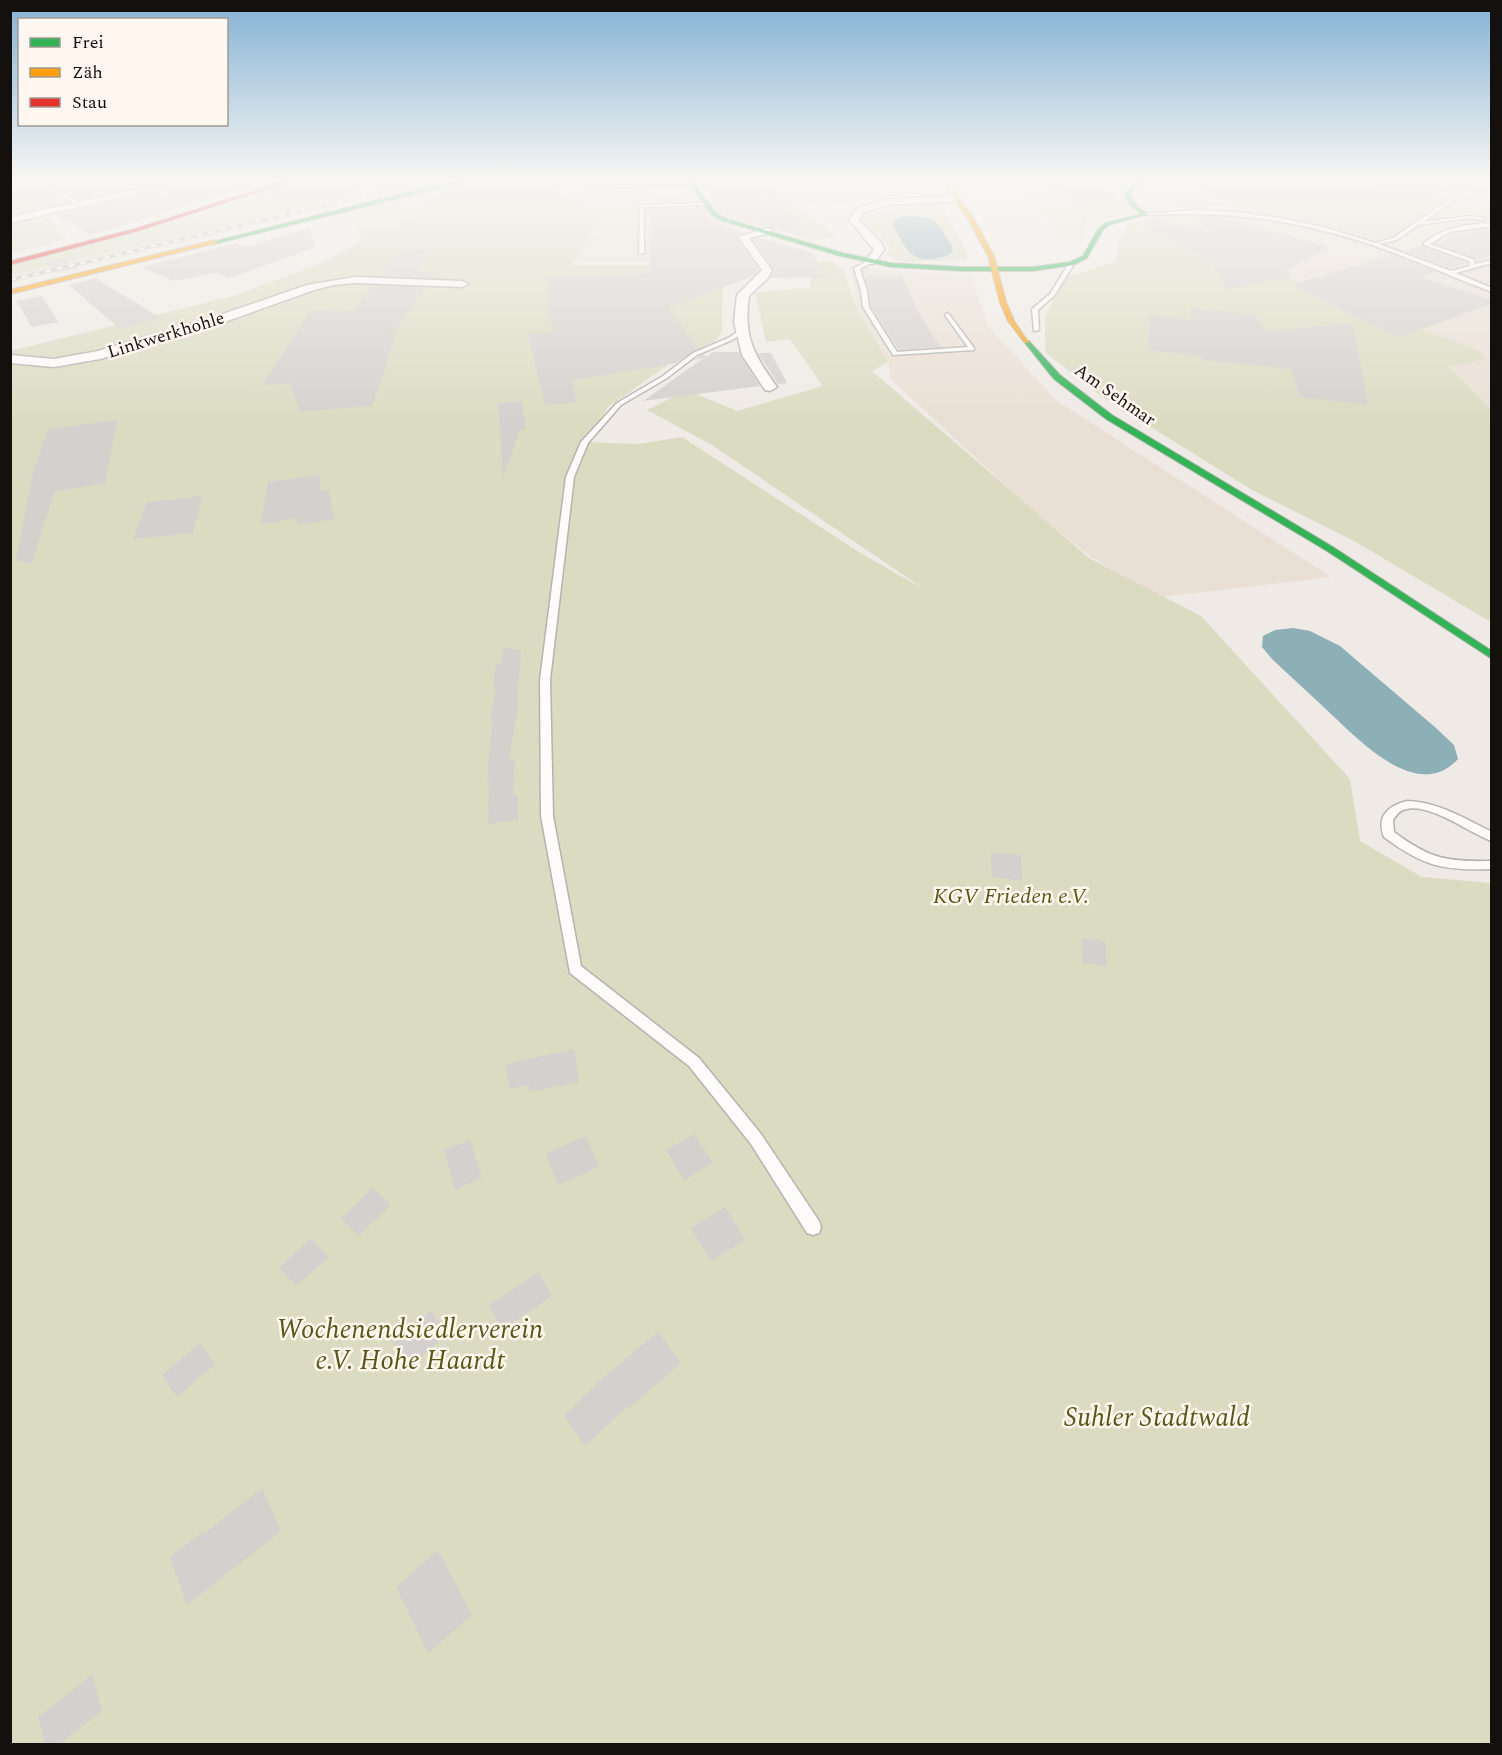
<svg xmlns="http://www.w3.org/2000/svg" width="1502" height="1755" font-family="Spectral,serif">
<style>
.built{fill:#e9dfd4}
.green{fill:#dbdbc2}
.water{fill:#8dafb6}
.building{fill:#d4d0cd}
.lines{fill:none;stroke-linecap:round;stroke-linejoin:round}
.lane-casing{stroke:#b6b2af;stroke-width:3}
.street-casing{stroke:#b6b2af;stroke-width:3}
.fast-casing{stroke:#b6b2af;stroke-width:2}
.slow-casing{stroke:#b6b2af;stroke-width:2}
.jam-casing{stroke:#b6b2af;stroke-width:2}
.lane{fill:#fdfcfb;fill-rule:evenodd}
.street{fill:#fdfcfb;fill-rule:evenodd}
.fast{fill:#30b455;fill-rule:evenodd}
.slow{fill:#ff9f0a;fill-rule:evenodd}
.jam{fill:#e5322d;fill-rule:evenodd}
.rail-casing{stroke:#c0bfbd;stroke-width:3}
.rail{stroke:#fff7f0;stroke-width:2;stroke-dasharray:6;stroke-linecap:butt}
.labels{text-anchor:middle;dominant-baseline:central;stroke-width:5;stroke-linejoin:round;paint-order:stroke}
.far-street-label{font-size:18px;fill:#13100d;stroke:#fff7f0}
.park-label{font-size:22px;font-style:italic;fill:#565814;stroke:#fff7f0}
.near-park-label{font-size:27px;font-style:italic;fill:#565814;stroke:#fff7f0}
</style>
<rect width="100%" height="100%" fill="#efeae5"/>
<g class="built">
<path d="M380,181H441L11,283L10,275L360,194L347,189Z"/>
<path d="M500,181H698L734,225L733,261L573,262L596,230L605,212L579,208L565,200L556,189L504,190Z"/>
<path d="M764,181H928L936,194L904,195L818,206L783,195Z"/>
<path d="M1070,181H1183L1246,210L1288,216L1458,195L1472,191L1491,195V410L1450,366L1484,359L1480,351L1138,221L1159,215H1235L1245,209L1226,206L1151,209L1113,217L1090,228L1081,243L1062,240L1018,184Z"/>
<path d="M438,189L441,193L419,213L390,230L359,228L349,210Z"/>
<path d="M851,267L972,277L988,326L1057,401L1331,577L1160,597L1091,557L1031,509L891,379L888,362L856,305Z"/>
</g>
<g class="green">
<path d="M300,181H380L349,189L361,194L11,275L10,266L196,216Z"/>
<path d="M485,181H500L504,190L556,189C570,206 584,209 605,212L572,265H723L722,332L714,342L682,355L608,407L586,442L638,444L682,437L862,554L927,591L712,445L647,410L687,390L737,411L823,386L790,339L766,342L755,293L811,287L810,272L803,262L830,261L843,269L856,306L888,362L872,371L1089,558L1201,616L1350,779L1360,841L1422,877L1491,883V1744H11L10,351L233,296L324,262L362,240L359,228L390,230L419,213L441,193L438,189Z"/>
<path d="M698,181H764L837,237L819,240L806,238L728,218Z"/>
<path d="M1029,181H1074L1115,193L1114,202L1101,205L1076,235L1085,212L1082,203L1062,191Z"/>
<path d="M1183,181H1491L1492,195L1472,191L1467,192L1415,182L1412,187L1458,195L1395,239L1388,241L1288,216L1246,210Z"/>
<path d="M11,188L44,207L69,200L75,204L11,214Z"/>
<path d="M916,203H941L968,254L966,260L904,262L896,261L886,253L891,249C887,239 871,232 862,218L866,215L901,209Z"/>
<path d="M50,216L55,221L58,233L68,238L51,242L55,243L11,254V223Z"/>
<path d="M1138,221L1480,351L1485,359L1450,367L1491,410V622L1354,541L1252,490L1101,396L1045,352V316L1066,278L1116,261L1120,238L1128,225Z"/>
</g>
<g class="water">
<path d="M906,216C938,216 939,223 953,249L951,254C915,268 907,254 893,224L895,220Z"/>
<path d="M1293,628L1310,631L1340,646L1436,728L1454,745L1458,759C1418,803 1360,741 1330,713C1311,695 1291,677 1272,659L1262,647L1263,636L1275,630Z"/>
</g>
<g class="building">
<path d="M45,181H120L137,187L79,200Z"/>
<path d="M193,181H250L251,186L91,235L56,215L152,192L167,198L168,189L192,183Z"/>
<path d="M35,183L69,202L44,207L10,188Z"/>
<path d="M756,193L802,223L793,224L800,235L731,215L721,210L709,194Z"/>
<path d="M690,194L695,201L651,202V195Z"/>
<path d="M700,207L709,220L744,233L737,235L736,238L759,270L751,277L667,308L699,348L676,363L572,380L576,402L545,405L528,334L554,333L547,310L548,276L650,273L651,209Z"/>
<path d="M1193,216L1219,217L1330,247L1287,270L1290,277L1227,289L1210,260L1142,226L1144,221L1152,218L1213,233Z"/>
<path d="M309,228L316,247L230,278L216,273L174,281L141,267L236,243L243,247L253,245Z"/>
<path d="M1491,228V255L1476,260L1474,257L1435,243L1476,231Z"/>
<path d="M761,238L812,253L828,277L770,278L774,269L753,239Z"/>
<path d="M1422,246L1423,247L1467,263L1450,268L1405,251Z"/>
<path d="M429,249L417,271L437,272L432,278L380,276L399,250Z"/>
<path d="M1393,255L1436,272L1421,277L1491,300V304L1399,337L1291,285Z"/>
<path d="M59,257L78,268L57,273L45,263L48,260Z"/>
<path d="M865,276H902L921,318L941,347L899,350L871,306Z"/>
<path d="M95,278L161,318L120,329L69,285Z"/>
<path d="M372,286L425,288L389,338H395L372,406L301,411L289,383L263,385L311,310L353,311Z"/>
<path d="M42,296L58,322L32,327L16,301Z"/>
<path d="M1191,309L1254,314L1265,331L1353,324L1368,405L1300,397L1291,369L1204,360L1203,357L1148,350L1150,315L1191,320Z"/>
<path d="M713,352H739L760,386L643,401L704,358L694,360L698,357L704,354L706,357Z"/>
<path d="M758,353H771L787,383L778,384Z"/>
<path d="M522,401L526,429L520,430L503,478L498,403Z"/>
<path d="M117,420L105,484L55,491L31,564L16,560L33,473L48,429Z"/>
<path d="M320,475V490L329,489L334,519L297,525V518L261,524L268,482Z"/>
<path d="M202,496L193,533L133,539L147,502Z"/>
<path d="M504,648L521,650L517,700H519L509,759H515L513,795H518V820L488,824L489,780H487L492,722H490L496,688H493L496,664H501Z"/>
<path d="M991,852L1021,855L1022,881L992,877Z"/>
<path d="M1081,938L1105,941L1107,966L1083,963Z"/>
<path d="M574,1049L579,1082L529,1092V1085L509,1089L506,1064Z"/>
<path d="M694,1134L713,1163L684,1180L666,1150Z"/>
<path d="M586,1136L599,1167L558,1185L546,1153Z"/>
<path d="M470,1140L482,1178L455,1190L444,1150Z"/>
<path d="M373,1188L391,1205L358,1236L341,1218Z"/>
<path d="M725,1207L745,1240L711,1261L691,1228Z"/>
<path d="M311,1238L329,1257L296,1286L279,1268Z"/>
<path d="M539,1272L552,1296L502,1330L489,1305Z"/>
<path d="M431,1311L448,1334L409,1367L393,1343Z"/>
<path d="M658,1332L681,1363L629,1408L628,1406L585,1446L564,1416L606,1375Z"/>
<path d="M200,1343L215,1364L177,1397L162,1375Z"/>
<path d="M262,1488L281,1531L187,1605L170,1557L203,1531L204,1534Z"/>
<path d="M438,1550L472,1615L428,1653L396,1587Z"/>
<path d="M92,1675L102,1711L59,1744H45L38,1717Z"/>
</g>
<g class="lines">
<g class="lane-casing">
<g id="lane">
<path d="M36,181H41L86,206L82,207Z"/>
<path d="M132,181H138L159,189L155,190Z"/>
<path d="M591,181H595V186L695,185L593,188L591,187Z"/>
<path d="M1372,181H1381L1460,194V196L1423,222L1469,216L1486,218L1484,220L1469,218L1418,225L1397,240L1379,244L1451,271L1470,266L1469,261L1424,245V243C1443,227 1468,224 1492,223V226L1450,232L1430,244L1473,259L1475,264L1492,260V263L1456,273L1492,288V292C1448,276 1407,256 1363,242C1287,218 1224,211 1145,215L1143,214L1192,210L1237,212L1280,218L1323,227L1376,243L1393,238L1454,196Z"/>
<path d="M709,203L707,205L644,207V253L639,254L640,205Z"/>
<path d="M869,260L871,263L860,269L867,291L869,307L897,352L968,347L945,315L948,313L974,348V350L893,355L863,307L861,291L854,268Z"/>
<path d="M1069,263L1074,264L1054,296L1038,310L1039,330L1034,331L1032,309L1050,294Z"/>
<path d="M739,331L744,332L732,340L697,355L667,378L621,405L588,443L574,477L550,680L553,816L581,966L699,1058L761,1134L819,1221L821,1227L819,1233L813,1235L807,1233L751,1144L689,1066L570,973L541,816L540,680L566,477L581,442L617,403L663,376L693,353L728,338Z"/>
<path d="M1407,801C1438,802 1464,818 1492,832V841C1469,833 1427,800 1403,810C1398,812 1396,816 1393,820L1394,832C1430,859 1447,862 1492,861V869C1443,871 1423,866 1384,837C1376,816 1388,806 1407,801Z"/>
</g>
</g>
<g class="street-casing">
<g id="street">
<path d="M176,181H191L10,223V217Z"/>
<path d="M957,196L962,199L960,201L887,205L863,213L859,220L882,244L884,250L873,264H865L864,262L874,250L849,220L856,209L886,199Z"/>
<path d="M767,228L771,229V233L749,238L772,270L768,278L749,296C743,337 754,355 777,387L770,391L765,390L742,355L734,322L737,295L762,270L738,237Z"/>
<path d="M355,277L462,281L468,284L462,287L355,283L333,285L314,290L219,324L100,359L54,367L10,363V355L54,359L98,351L211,318L307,285Z"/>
</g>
</g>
<g class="fast-casing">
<g id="fast">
<path d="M467,181H477L424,192L215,244L212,242L424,188Z"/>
<path d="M687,181H692L717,214L727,219L843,253L891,263L962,267H1033L1070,262L1083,256L1098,229L1105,223L1141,214L1130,205L1124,194L1136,181H1142L1130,194C1133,204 1140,208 1148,214L1109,225L1103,230L1087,258L1073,265L1033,271H962L891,267L840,256L723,221L713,216Z"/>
<path d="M1025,341H1029L1060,375L1112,415L1333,547L1492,651V659L1327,551L1106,419L1054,379L1025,343Z"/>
</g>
</g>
<g class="slow-casing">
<g id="slow">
<path d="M941,181H945L973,217L994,256L1006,302L1014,321L1029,343H1025L1008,321L1000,302L988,256L967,217Z"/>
<path d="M215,240L217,243L10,294V290Z"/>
</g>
</g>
<g class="jam-casing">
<path id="jam" d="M285,181H292L138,231L10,265V261L134,229Z"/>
</g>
<use href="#lane" class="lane"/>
<use href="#street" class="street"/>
<use href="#fast" class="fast"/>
<use href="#slow" class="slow"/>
<use href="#jam" class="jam"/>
<g class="rail-casing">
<path id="rail" d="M10,280L429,181"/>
</g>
<use href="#rail" class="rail"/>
</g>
<linearGradient id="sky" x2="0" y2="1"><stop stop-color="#83b2d4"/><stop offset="0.42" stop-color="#f8f6f3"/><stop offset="1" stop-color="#f8f6f3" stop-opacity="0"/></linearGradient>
<rect width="1502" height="426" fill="url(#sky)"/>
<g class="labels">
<g class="far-street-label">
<text transform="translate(166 335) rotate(-17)">Linkwerkhohle</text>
<text transform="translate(1115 395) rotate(35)">Am Sehmar</text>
</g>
<g class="park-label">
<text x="1011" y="896">KGV Frieden e.V.</text>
</g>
<g class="near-park-label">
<text x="410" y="1330">Wochenendsiedlerverein<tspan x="410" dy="31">e.V. Hohe Haardt</tspan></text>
<text x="1157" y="1418">Suhler Stadtwald</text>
</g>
</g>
<rect width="1502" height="1755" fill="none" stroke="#13100d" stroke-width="24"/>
<rect x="18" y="18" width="210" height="108" fill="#fff7f0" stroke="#a19b95" stroke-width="1.5"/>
<rect x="30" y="38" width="30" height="9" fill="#30b455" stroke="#a19b95" stroke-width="1.5"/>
<text x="72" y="48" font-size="18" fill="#13100d">Frei</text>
<rect x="30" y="68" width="30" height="9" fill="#ff9f0a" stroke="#a19b95" stroke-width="1.5"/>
<text x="72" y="78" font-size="18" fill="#13100d">Zäh</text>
<rect x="30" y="98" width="30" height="9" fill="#e5322d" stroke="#a19b95" stroke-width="1.5"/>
<text x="72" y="108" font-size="18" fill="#13100d">Stau</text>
</svg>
